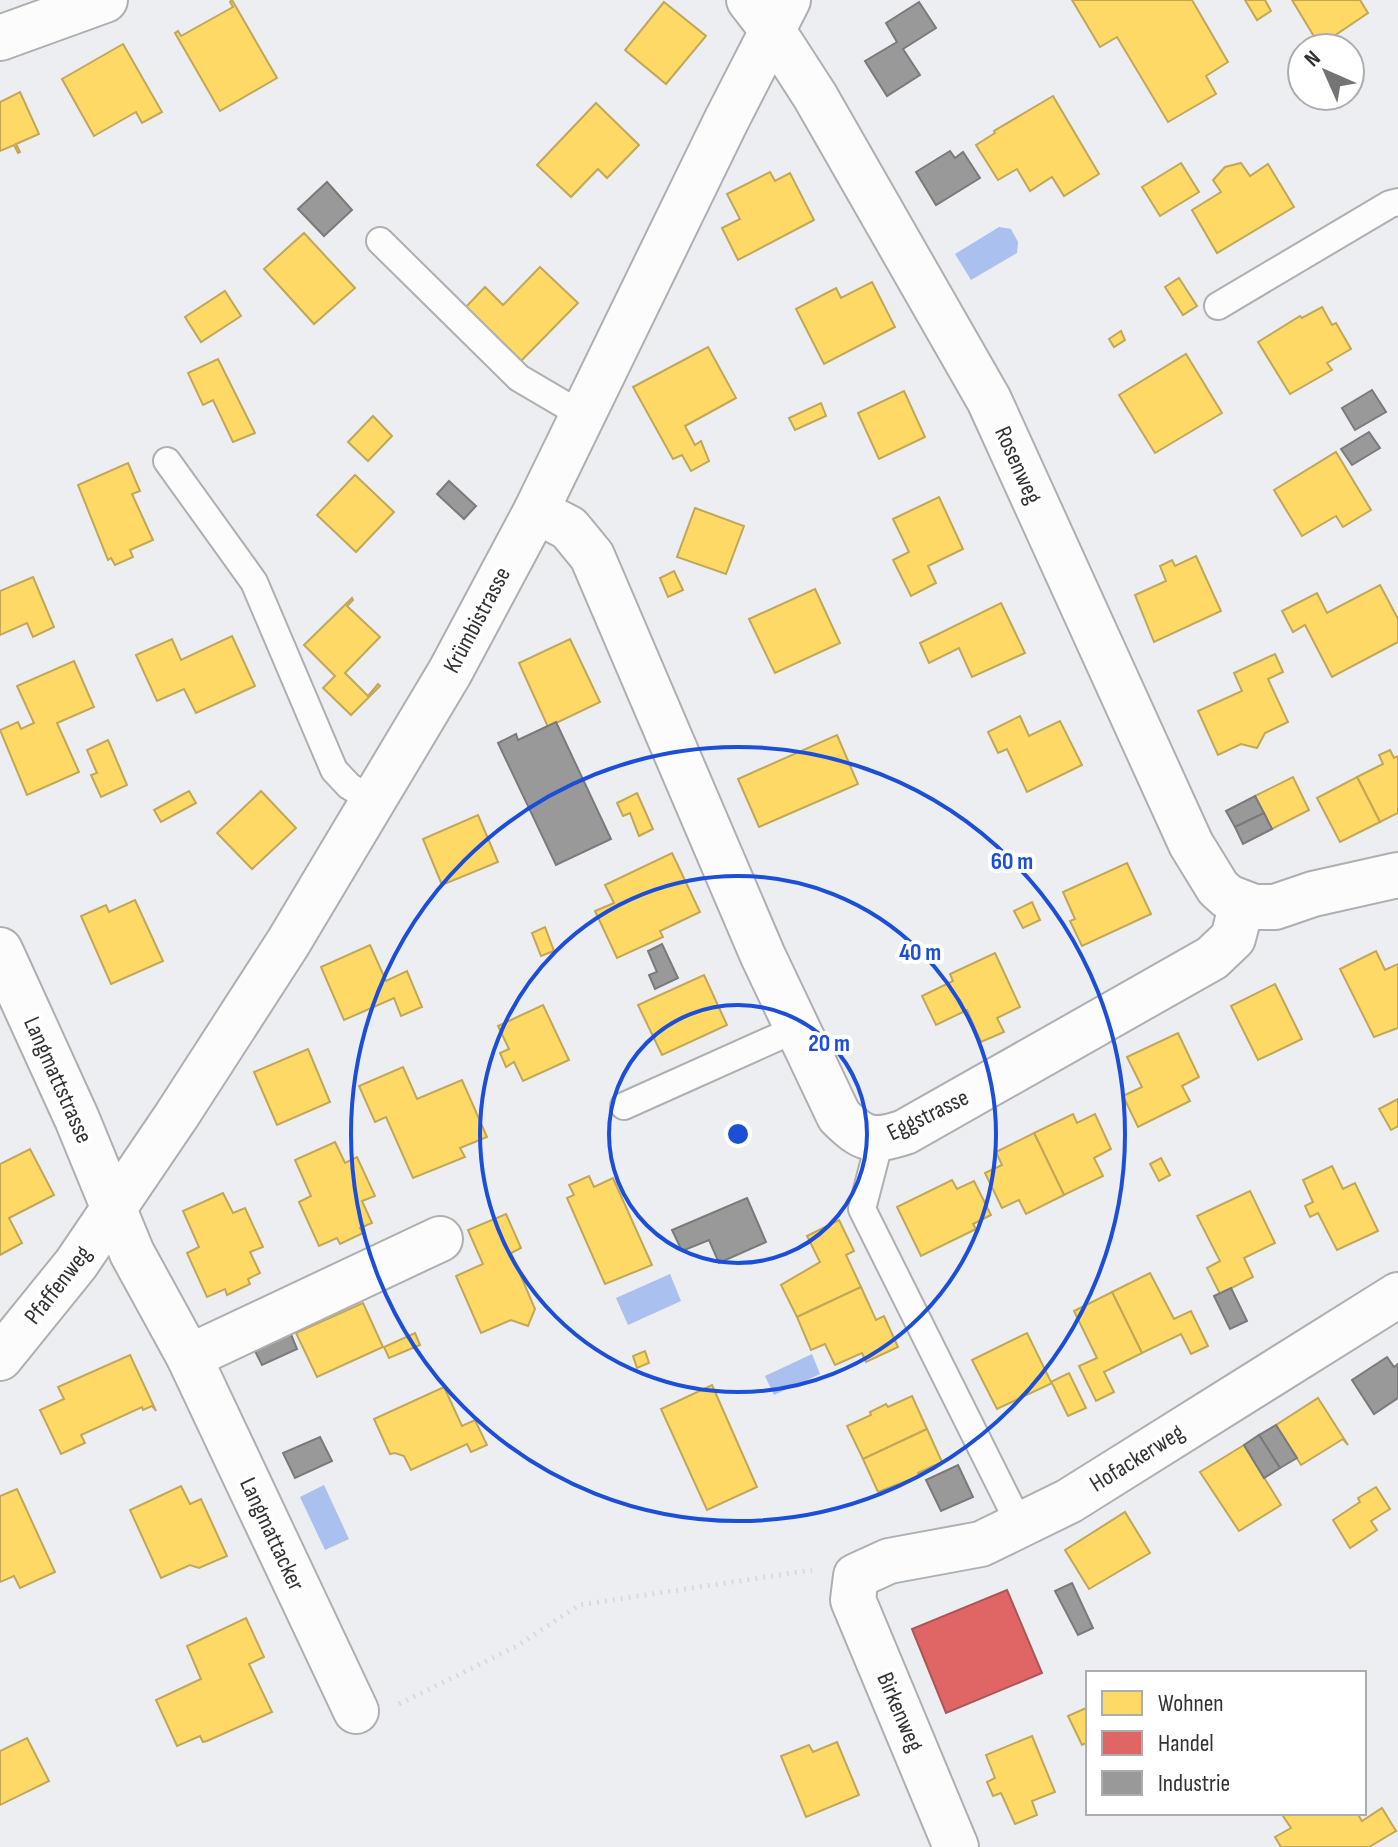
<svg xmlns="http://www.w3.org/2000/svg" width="1398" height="1847" font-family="'Sofia Sans Condensed',sans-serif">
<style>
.water{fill:#aac0ef}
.homes{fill:#ffd966;stroke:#c1a757;stroke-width:2}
.shops{fill:#e06666;stroke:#ac5657;stroke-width:2}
.industry{fill:#999;stroke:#7a7a7b;stroke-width:2}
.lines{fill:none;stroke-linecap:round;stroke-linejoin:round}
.lane-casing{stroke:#adafb1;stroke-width:30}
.street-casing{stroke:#adafb1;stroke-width:48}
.path{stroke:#d9dada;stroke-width:5;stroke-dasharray:2 6;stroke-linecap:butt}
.lane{stroke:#fcfcfd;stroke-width:26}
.street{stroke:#fcfcfd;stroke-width:44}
.ring{fill:none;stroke:#1d4ed8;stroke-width:4}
.labels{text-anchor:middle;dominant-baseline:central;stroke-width:8;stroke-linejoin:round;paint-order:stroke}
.street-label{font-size:24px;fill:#313234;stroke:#fff}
.centre{fill:#1d4ed8;stroke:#fff;stroke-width:4}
.ring-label{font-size:24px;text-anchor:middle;font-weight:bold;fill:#1d4ed8;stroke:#fff;stroke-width:8;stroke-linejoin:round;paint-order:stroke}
</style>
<rect width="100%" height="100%" fill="#eceef1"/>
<g class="water">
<path d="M999,227L1011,229L1018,242L1017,253L971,280L955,254Z"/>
<path d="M670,1274L681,1301L628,1325L616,1298Z"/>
<path d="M812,1354L820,1374L774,1395L765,1376Z"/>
<path d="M324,1485L349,1539L325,1550L300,1497Z"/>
</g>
<g class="homes">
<path d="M232,0L277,78L220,111L175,33L178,31L181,36L233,7L230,2Z"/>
<path d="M1072,0H1192L1228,62L1206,76L1216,94L1168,122L1117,37L1100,47Z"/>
<path d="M1245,0H1265L1271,11L1257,20Z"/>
<path d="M1292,0H1360L1368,13L1331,38L1330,36L1318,43Z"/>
<path d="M664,2L706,36L666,84L625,50Z"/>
<path d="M123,44L162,112L142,123L136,112L94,136L62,79Z"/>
<path d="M20,92L39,134L16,144L20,152L18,153L14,145L0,151V102Z"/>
<path d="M1053,96L1099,174L1064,196L1052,177L1030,191L1017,169L998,180L976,145L995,133L994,131Z"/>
<path d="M596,103L639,145L607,178L598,169L571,197L537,165Z"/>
<path d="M1181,163L1199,192L1160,216L1142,187Z"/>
<path d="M1241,163L1250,176L1268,164L1294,207L1217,253L1192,210L1221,192L1213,180L1225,167Z"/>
<path d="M770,172L775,181L790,173L814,220L738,260L722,228L740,219L727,194Z"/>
<path d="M304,233L355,288L314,324L264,269Z"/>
<path d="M540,267L578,303L520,362L465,308L485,287L503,305Z"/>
<path d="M1179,278L1197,306L1183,315L1165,287Z"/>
<path d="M872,282L895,327L824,364L796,309L836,288L841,298Z"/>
<path d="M225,291L241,316L201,342L185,317Z"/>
<path d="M1322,307L1332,325L1336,323L1351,349L1327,363L1332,370L1290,394L1258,342L1300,316L1302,318Z"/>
<path d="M1121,331L1125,340L1114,347L1109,339Z"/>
<path d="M708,347L736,398L685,426L695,445L701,441L709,461L691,471L682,455L673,459L633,387Z"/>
<path d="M1186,354L1222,413L1155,453L1119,395Z"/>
<path d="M218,359L255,433L233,442L213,400L203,405L188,373Z"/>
<path d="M904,391L925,437L879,459L858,413Z"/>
<path d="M821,403L826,416L795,430L789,418Z"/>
<path d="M373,416L392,436L368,461L348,442Z"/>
<path d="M1336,452L1371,510L1343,527L1336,516L1302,536L1274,490Z"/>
<path d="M128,463L140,491L132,494L153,540L130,550L133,557L115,565L111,558L108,560L78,485Z"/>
<path d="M355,475L394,512L356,552L317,515Z"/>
<path d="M939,497L963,549L928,566L936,583L911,596L893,560L909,552L893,519Z"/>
<path d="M695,508L744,526L726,574L677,557Z"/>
<path d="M1196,556L1221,611L1154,642L1135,595L1166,581L1160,566L1172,560L1175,566Z"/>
<path d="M674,571L683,590L668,597L660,578Z"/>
<path d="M33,577L54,627L33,637L27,623L0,635V591Z"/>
<path d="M1380,585L1398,619V642L1332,677L1305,625L1293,632L1282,611L1317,593L1327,613Z"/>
<path d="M815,589L840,643L775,673L749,619Z"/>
<path d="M352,598L353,600L347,606L380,637L345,673L368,696L378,684L380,686L351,715L323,688L335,676L304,645Z"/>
<path d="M1001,603L1025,653L972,677L959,648L929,663L920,643Z"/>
<path d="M232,636L255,686L196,713L184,689L157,701L136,655L172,639L181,660Z"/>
<path d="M570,639L600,702L548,727L519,663Z"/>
<path d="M1275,654L1283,672L1268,679L1288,722L1265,733L1257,748L1241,744L1218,755L1198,711L1242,691L1234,673Z"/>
<path d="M74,661L94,707L57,723L79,772L27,795L0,730L18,722L21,729L34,723L17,686Z"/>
<path d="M1020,716L1029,736L1060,721L1082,765L1027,792L1007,749L998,753L988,732Z"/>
<path d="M837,735L858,784L759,827L738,779Z"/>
<path d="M108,740L127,785L101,797L91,775L97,773L87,750Z"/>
<path d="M1390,750L1394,758L1398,756V813L1380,822L1357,777L1383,764L1379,755Z"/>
<path d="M1293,777L1309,810L1272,829L1255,796Z"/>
<path d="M1357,777L1380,822L1340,842L1317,798Z"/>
<path d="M189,791L196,803L161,822L154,810Z"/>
<path d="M261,791L296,828L252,869L217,833Z"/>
<path d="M637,793L653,829L639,836L630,813L623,816L617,803Z"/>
<path d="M478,815L498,862L442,885L423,839Z"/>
<path d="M672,853L700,912L660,931L663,937L617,958L595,911L614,903L605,885Z"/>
<path d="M1127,863L1151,914L1082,946L1070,921L1075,919L1063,892Z"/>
<path d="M135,900L163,961L111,984L81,916L106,905L109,912Z"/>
<path d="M1032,902L1040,920L1023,928L1014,911Z"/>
<path d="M545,927L554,951L541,956L532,933Z"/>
<path d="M370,945L386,981L407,971L422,1007L401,1016L394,998L344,1020L321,967Z"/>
<path d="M1376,951L1385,970L1398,964V1028L1374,1037L1340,969Z"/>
<path d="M995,953L1020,1007L997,1018L1004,1032L981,1042L967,1010L936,1025L922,996L953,981L950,974Z"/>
<path d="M704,975L727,1025L662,1055L638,1005Z"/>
<path d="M1275,984L1302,1039L1258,1060L1231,1006Z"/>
<path d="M543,1005L569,1060L523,1081L514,1062L506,1067L500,1053L509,1049L498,1026Z"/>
<path d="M1178,1033L1199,1077L1182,1086L1190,1101L1138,1127L1123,1096L1142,1087L1127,1057Z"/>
<path d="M308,1049L330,1102L277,1125L254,1072Z"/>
<path d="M403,1067L417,1099L462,1080L487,1137L460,1148L465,1157L413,1178L386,1117L375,1122L359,1086Z"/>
<path d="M1398,1099V1126L1391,1130L1379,1109Z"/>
<path d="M1073,1114L1077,1123L1095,1114L1111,1149L1094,1158L1103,1176L1064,1195L1034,1133Z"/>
<path d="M1034,1133L1064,1195L1026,1214L1019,1200L1002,1208L985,1173L1002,1165L996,1152Z"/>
<path d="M335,1142L345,1163L357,1157L375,1196L362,1201L372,1223L360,1228L363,1233L340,1244L337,1238L319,1246L299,1202L311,1196L295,1160Z"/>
<path d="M30,1149L54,1195L9,1218L22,1243L0,1255V1164Z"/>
<path d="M1161,1158L1170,1175L1159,1181L1150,1164Z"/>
<path d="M1332,1166L1343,1189L1355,1183L1378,1231L1337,1250L1318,1213L1310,1217L1305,1206L1313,1202L1303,1180Z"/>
<path d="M589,1176L594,1187L613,1178L652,1265L605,1284L567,1198L574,1195L569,1185Z"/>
<path d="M952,1180L957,1189L974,1181L991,1215L973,1224L976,1229L921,1256L897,1207Z"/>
<path d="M1250,1191L1275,1243L1244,1258L1253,1277L1220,1294L1207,1268L1220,1261L1197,1216Z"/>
<path d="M223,1193L233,1213L245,1208L263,1247L250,1252L260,1273L248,1279L250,1284L227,1295L225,1289L207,1297L187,1253L199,1247L183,1211Z"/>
<path d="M506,1214L521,1248L511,1253L535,1309L528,1326L511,1320L481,1333L456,1276L483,1264L468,1230Z"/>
<path d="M839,1220L854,1251L846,1255L861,1287L797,1317L781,1285L820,1262L807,1236Z"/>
<path d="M1150,1273L1174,1319L1191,1311L1208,1346L1191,1354L1181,1334L1142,1353L1112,1292Z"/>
<path d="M861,1287L876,1320L884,1316L898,1347L866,1362L862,1353L835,1365L825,1344L811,1350L797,1317Z"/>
<path d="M1112,1292L1142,1353L1104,1372L1114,1392L1096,1401L1079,1366L1097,1358L1074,1311Z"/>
<path d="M363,1303L383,1347L317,1377L296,1333Z"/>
<path d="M415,1333L420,1345L389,1358L384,1347Z"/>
<path d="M1027,1333L1051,1382L1069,1373L1086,1408L1068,1416L1052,1383L997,1409L972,1360Z"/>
<path d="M645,1351L649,1363L637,1368L633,1356Z"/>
<path d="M130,1355L156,1411L152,1406L143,1410L142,1407L81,1435L85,1443L61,1454L40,1410L64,1399L58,1387Z"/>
<path d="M712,1385L757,1487L707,1510L661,1409Z"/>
<path d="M444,1387L462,1426L475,1420L487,1445L471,1452L467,1444L411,1470L404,1456L395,1453L390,1454L374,1419Z"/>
<path d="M912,1396L927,1429L863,1459L847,1426L871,1415L870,1412L886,1404L888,1407Z"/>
<path d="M1318,1398L1348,1445L1343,1439L1301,1465L1276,1425Z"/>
<path d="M927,1429L942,1462L918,1473L920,1476L878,1492L863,1459Z"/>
<path d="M1244,1445L1281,1505L1239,1531L1200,1472Z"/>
<path d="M181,1486L190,1504L201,1499L227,1556L199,1568L190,1565L161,1578L130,1510Z"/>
<path d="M1376,1487L1390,1509L1371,1521L1377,1530L1350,1548L1333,1520L1360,1502L1358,1498Z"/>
<path d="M17,1489L55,1572L20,1588L14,1576L0,1582V1496Z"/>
<path d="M1125,1512L1150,1553L1089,1589L1065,1550Z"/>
<path d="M246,1618L264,1657L249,1664L272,1712L207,1741L203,1742L200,1736L177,1746L156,1700L201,1679L187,1646Z"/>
<path d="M1086,1708L1088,1742L1082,1745L1068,1716Z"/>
<path d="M1032,1736L1055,1792L1032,1801L1037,1815L1015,1824L1001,1793L993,1796L987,1782L995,1778L986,1755Z"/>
<path d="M27,1738L49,1781L0,1805V1751Z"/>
<path d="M837,1742L859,1795L806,1817L781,1756L809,1745L813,1752Z"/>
<path d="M1382,1808L1396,1831L1369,1847H1281L1275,1837L1291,1828L1283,1816L1288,1813H1357L1362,1821Z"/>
</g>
<path class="shops" d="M1007,1590L1042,1673L946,1713L912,1629Z"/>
<g class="industry">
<path d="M919,2L936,28L903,49L920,75L887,96L865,61L897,42L886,23Z"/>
<path d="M950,151L955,158L963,152L980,178L936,205L916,172Z"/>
<path d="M327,182L352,210L324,236L298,209Z"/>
<path d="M1372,390L1386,412L1355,430L1342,408Z"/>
<path d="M1369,432L1380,448L1352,465L1341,449Z"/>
<path d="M449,481L476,506L464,519L437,494Z"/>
<path d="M556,722L611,839L556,865L498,743L516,734L518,740Z"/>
<path d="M1255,796L1264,813L1235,827L1226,811Z"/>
<path d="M1264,813L1272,829L1243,844L1235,827Z"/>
<path d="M662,944L678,978L655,989L649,975L657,972L648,951Z"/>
<path d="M747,1198L766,1242L719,1263L709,1240L682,1251L672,1230Z"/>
<path d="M1231,1288L1247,1321L1230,1329L1214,1296Z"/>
<path d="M290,1332L297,1349L262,1365L254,1349Z"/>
<path d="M1387,1357L1394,1367L1398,1364V1398L1374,1414L1352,1380Z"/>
<path d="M1276,1425L1297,1458L1280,1468L1259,1435Z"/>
<path d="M1259,1435L1280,1468L1264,1478L1244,1445Z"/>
<path d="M320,1437L332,1461L295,1478L283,1453Z"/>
<path d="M958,1465L973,1497L941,1511L926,1480Z"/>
<path d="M1072,1583L1093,1628L1078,1635L1055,1591Z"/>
</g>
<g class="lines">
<g class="lane-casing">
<g id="lane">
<path d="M380,241L519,378L582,415"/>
<path d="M1218,306L1390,204L1398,202"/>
<path d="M167,461L254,582L334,770L349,786L372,800"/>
<path d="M624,1106L798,1028"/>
<path d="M880,1140L862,1209L1020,1525"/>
</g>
</g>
<g class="street-casing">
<g id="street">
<path d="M749,0L773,31L815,96L989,400L1191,844L1218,888L1228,897L1254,907H1275L1313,894L1398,875"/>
<path d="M0,38L105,0"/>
<path d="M536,511L569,528L592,556L763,956L839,1116C863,1140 872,1143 905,1132L1212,958L1233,938L1242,904"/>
<path d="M0,950L77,1119L132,1253L189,1357L356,1711"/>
<path d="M189,1357L440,1239"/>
<path d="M0,1358L76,1264L177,1115L288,943L450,672L536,511L726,121L788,0"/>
<path d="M956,1847L853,1600L856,1576L889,1561L981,1544L1069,1501L1398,1295"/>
</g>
</g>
<path class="path" d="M399,1704L517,1646L579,1605L812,1570"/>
<use href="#lane" class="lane"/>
<use href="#street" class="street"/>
</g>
<g class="ring">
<circle cx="738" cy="1134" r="129"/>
<circle cx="738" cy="1134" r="258"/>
<circle cx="738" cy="1134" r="387"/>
</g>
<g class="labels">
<g class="street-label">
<text transform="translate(1018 465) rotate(66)">Rosenweg</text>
<text transform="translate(477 620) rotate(-62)">Krümbistrasse</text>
<text transform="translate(58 1080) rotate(66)">Langmattstrasse</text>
<text transform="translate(928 1115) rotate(-26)">Eggstrasse</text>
<text transform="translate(58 1285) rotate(-52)">Pfaffenweg</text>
<text transform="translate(1137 1458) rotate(-32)">Hofackerweg</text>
<text transform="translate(272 1534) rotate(65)">Langmattacker</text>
<text transform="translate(900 1712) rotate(67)">Birkenweg</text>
</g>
</g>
<circle cx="738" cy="1134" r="12" class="centre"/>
<g class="ring-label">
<text x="1012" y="869">60 m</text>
<text x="920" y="960">40 m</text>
<text x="829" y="1051">20 m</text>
</g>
<rect x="1086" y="1671" width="280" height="144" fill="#ffffff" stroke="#adadae" stroke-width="2"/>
<rect x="1102" y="1691" width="40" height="24" fill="#ffd966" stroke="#adadae" stroke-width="2"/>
<text x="1158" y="1711" font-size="24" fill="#313234">Wohnen</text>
<rect x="1102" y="1731" width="40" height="24" fill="#e06666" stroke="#adadae" stroke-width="2"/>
<text x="1158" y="1751" font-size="24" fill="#313234">Handel</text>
<rect x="1102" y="1771" width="40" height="24" fill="#999999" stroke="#adadae" stroke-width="2"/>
<text x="1158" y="1791" font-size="24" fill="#313234">Industrie</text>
<g transform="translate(1326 72) rotate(315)"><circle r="38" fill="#ffffff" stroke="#adadae" stroke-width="2"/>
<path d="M0-6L14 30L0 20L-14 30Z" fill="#727476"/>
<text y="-12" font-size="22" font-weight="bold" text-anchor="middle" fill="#313234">N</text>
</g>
</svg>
